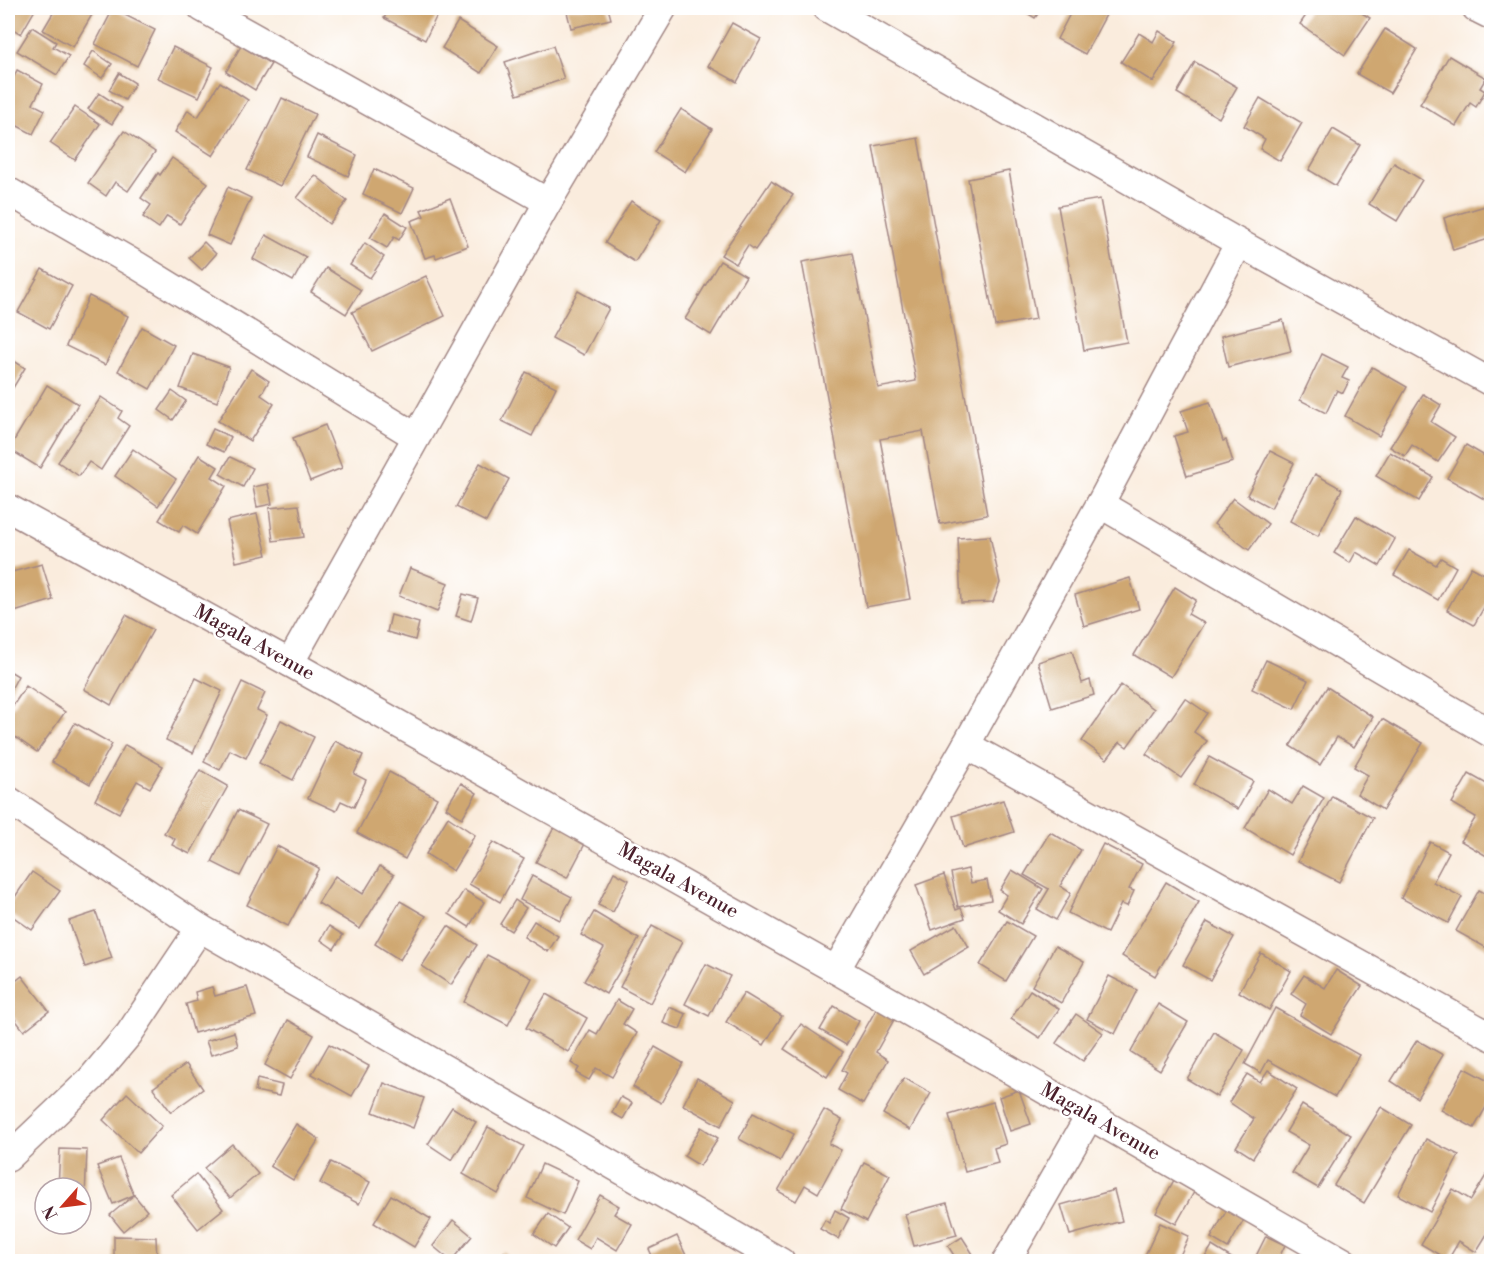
<svg xmlns="http://www.w3.org/2000/svg" width="1499" height="1269" font-family="'Libre Bodoni',serif">
<style>
.building{fill:#cfa771}
.lines{fill:none;stroke-linecap:round;stroke-linejoin:round}
.street-casing{stroke:#a28684;stroke-width:30}
.street{stroke:#fff;stroke-width:27}
.labels{text-anchor:middle;dominant-baseline:central;stroke-width:5;stroke-linejoin:round;paint-order:stroke}
.street-label{font-size:20px;fill:#4a1f2b;stroke:#fff}
</style>
<rect width="100%" height="100%" fill="#fff"/>
<filter id="ink" filterUnits="userSpaceOnUse"><feTurbulence type="fractalNoise" baseFrequency=".0167" numOctaves="2"/><feDisplacementMap in="SourceGraphic" scale="12" xChannelSelector="R" yChannelSelector="G"/><feConvolveMatrix kernelMatrix="1 2 1 2 8 2 1 2 1" color-interpolation-filters="sRGB"/></filter>
<filter id="wash" filterUnits="userSpaceOnUse"><feTurbulence type="fractalNoise" baseFrequency=".008" numOctaves="4" result="noise"/><feDisplacementMap in="SourceGraphic" scale="24" xChannelSelector="R" yChannelSelector="G"/><feGaussianBlur stdDeviation="1.35" result="paint"/><feColorMatrix in="noise" values="0 0 0 0 0 0 0 0 0 0 0 0 0 0 0 0 0 1.4 0 .05"/><feComposite in="paint" operator="in"/></filter>
<g filter="url(#wash)">
<rect width="100%" height="100%" fill="#faecdd"/>
<g id="blocks">
<g class="building">
<path d="M8,8H36L21,34L8,26Z"/>
<path d="M56,8H96L73,47L43,30Z"/>
<path d="M390,8H431L439,11L425,40L384,18Z"/>
<path d="M566,8H608L611,19L571,28Z"/>
<path d="M1019,8H1042L1035,18Z"/>
<path d="M1073,8H1097L1107,13L1085,54L1057,39Z"/>
<path d="M1311,8H1354L1370,18L1345,55L1300,24Z"/>
<path d="M113,9L155,30L137,66L95,44Z"/>
<path d="M458,21L498,46L481,73L442,48Z"/>
<path d="M732,23L761,39L737,82L708,66Z"/>
<path d="M32,27L56,42L53,47L69,56L57,75L17,51Z"/>
<path d="M1385,29L1417,49L1390,93L1357,74Z"/>
<path d="M1159,31L1177,42L1153,82L1121,62L1139,33L1153,42Z"/>
<path d="M241,46L271,64L255,90L226,72Z"/>
<path d="M553,46L564,79L517,95L505,62Z"/>
<path d="M173,47L213,67L199,97L158,78Z"/>
<path d="M93,51L112,64L102,78L84,66Z"/>
<path d="M1449,56L1486,78L1480,88L1485,91L1476,107L1470,103L1456,126L1420,104Z"/>
<path d="M1195,62L1237,87L1219,118L1177,93Z"/>
<path d="M17,70L43,84L33,104L45,110L33,134L8,121V90Z"/>
<path d="M119,73L135,83L125,100L109,90Z"/>
<path d="M220,82L248,100L213,156L175,132L188,110L198,117Z"/>
<path d="M99,93L122,108L112,124L88,109Z"/>
<path d="M282,98L315,114L280,186L247,170Z"/>
<path d="M1260,98L1302,123L1280,161L1260,149L1265,139L1244,126Z"/>
<path d="M75,107L100,124L75,160L50,143Z"/>
<path d="M681,109L712,129L685,172L654,152Z"/>
<path d="M1333,129L1360,145L1336,186L1309,170Z"/>
<path d="M124,131L155,152L128,191L115,182L106,196L88,183Z"/>
<path d="M317,135L357,155L348,176L307,157Z"/>
<path d="M918,138L987,515L940,524L923,431L880,439L910,599L866,607L802,262L852,253L878,388L916,381L873,146Z"/>
<path d="M172,158L208,183L180,224L167,216L159,228L143,217L151,205L141,198L158,173L160,175Z"/>
<path d="M1394,163L1422,180L1397,221L1369,204Z"/>
<path d="M374,169L414,188L402,213L363,194Z"/>
<path d="M1009,171L1036,319L995,326L968,179Z"/>
<path d="M315,175L347,201L329,224L297,198Z"/>
<path d="M771,181L793,195L755,250L748,245L736,264L721,255Z"/>
<path d="M228,187L251,198L230,245L207,235Z"/>
<path d="M450,198L468,246L436,258L435,255L425,258L411,221L424,216L421,210Z"/>
<path d="M1100,199L1127,342L1084,350L1058,206Z"/>
<path d="M631,201L661,220L635,262L605,243Z"/>
<path d="M1492,204V238L1453,250L1444,218Z"/>
<path d="M385,213L407,227L399,240L394,237L387,248L370,238Z"/>
<path d="M266,235L306,257L293,281L253,259Z"/>
<path d="M204,242L216,254L202,270L189,258Z"/>
<path d="M365,243L384,257L370,278L350,265Z"/>
<path d="M720,261L746,276L711,335L685,319Z"/>
<path d="M326,268L361,290L346,314L311,292Z"/>
<path d="M42,269L72,286L49,329L18,312Z"/>
<path d="M426,276L445,316L372,351L352,312Z"/>
<path d="M578,291L609,308L584,355L552,338Z"/>
<path d="M89,296L128,316L105,365L66,346Z"/>
<path d="M1283,320L1291,351L1228,367L1221,336Z"/>
<path d="M142,327L174,345L150,389L118,371Z"/>
<path d="M193,354L229,367L217,402L180,388Z"/>
<path d="M1322,354L1348,367L1342,378L1349,381L1343,393L1337,390L1326,413L1300,400Z"/>
<path d="M8,357L25,368L8,396Z"/>
<path d="M1372,367L1407,387L1379,436L1345,416Z"/>
<path d="M251,369L269,381L261,395L274,404L250,441L218,421Z"/>
<path d="M526,372L556,387L532,436L502,421Z"/>
<path d="M47,385L78,404L40,468L9,449Z"/>
<path d="M172,391L186,401L173,420L159,410Z"/>
<path d="M1423,394L1441,405L1431,422L1455,437L1438,462L1412,445L1405,456L1390,447Z"/>
<path d="M101,397L122,411L118,418L129,426L101,470L89,462L79,476L58,462Z"/>
<path d="M1210,402L1223,441L1226,440L1233,462L1187,476L1174,436L1188,432L1181,411Z"/>
<path d="M325,425L342,468L310,481L293,438Z"/>
<path d="M213,429L231,437L224,452L206,444Z"/>
<path d="M1466,445L1488,458L1492,452L1491,503L1447,478Z"/>
<path d="M133,449L176,479L158,506L115,476Z"/>
<path d="M1270,451L1294,463L1271,508L1247,495Z"/>
<path d="M1390,452L1433,477L1419,501L1376,476Z"/>
<path d="M199,455L218,467L212,477L226,486L197,534L183,525L179,532L159,520Z"/>
<path d="M230,457L253,468L243,487L220,474Z"/>
<path d="M480,463L509,479L486,522L456,507Z"/>
<path d="M1315,474L1342,489L1318,536L1290,521Z"/>
<path d="M268,484L272,504L257,507L253,487Z"/>
<path d="M1233,498L1268,524L1249,550L1214,524Z"/>
<path d="M299,505L304,537L273,541L269,508Z"/>
<path d="M257,514L267,555L236,562L227,521Z"/>
<path d="M1356,516L1395,539L1380,566L1356,552L1350,563L1334,553Z"/>
<path d="M990,536L1000,583L993,602L961,603L958,538Z"/>
<path d="M1409,550L1436,565L1441,558L1456,567L1438,600L1394,575Z"/>
<path d="M42,564L53,600L8,614V573Z"/>
<path d="M1471,567L1492,578V593L1474,625L1447,610Z"/>
<path d="M410,568L448,583L437,612L399,596Z"/>
<path d="M1130,578L1139,609L1084,626L1075,595Z"/>
<path d="M1175,587L1196,600L1188,614L1204,623L1171,677L1134,655Z"/>
<path d="M463,594L478,598L471,621L456,616Z"/>
<path d="M126,615L153,630L111,705L84,689Z"/>
<path d="M391,615L419,623L415,640L387,632Z"/>
<path d="M1072,651L1082,683L1090,680L1094,695L1052,708L1038,662Z"/>
<path d="M1266,660L1308,680L1294,709L1252,689Z"/>
<path d="M8,670L18,676L8,695Z"/>
<path d="M196,678L222,691L193,753L166,740Z"/>
<path d="M242,682L265,693L257,710L267,715L246,758L230,750L220,770L204,762Z"/>
<path d="M1121,685L1154,709L1127,747L1120,742L1107,759L1082,741Z"/>
<path d="M26,686L65,712L37,752L8,732V713Z"/>
<path d="M1327,687L1373,717L1354,747L1337,737L1320,765L1290,746Z"/>
<path d="M1185,698L1207,713L1194,732L1207,741L1181,778L1146,754Z"/>
<path d="M1382,719L1423,743L1383,810L1357,794L1368,775L1354,767Z"/>
<path d="M281,720L314,737L293,780L259,763Z"/>
<path d="M75,723L112,744L90,784L52,762Z"/>
<path d="M335,741L363,755L354,774L366,780L354,807L341,801L336,811L308,798Z"/>
<path d="M125,745L163,766L150,788L137,781L119,813L95,800Z"/>
<path d="M1209,757L1253,781L1238,809L1194,785Z"/>
<path d="M200,770L228,786L190,854L172,845L175,839L164,833Z"/>
<path d="M389,772L437,798L405,859L357,833Z"/>
<path d="M1469,774L1492,787V855L1490,858L1461,841L1476,817L1452,803Z"/>
<path d="M461,783L477,793L462,818L446,808Z"/>
<path d="M1303,786L1324,798L1290,855L1245,828L1268,789L1292,804Z"/>
<path d="M1332,796L1373,818L1339,882L1298,861Z"/>
<path d="M1003,800L1014,832L963,848L953,816Z"/>
<path d="M238,810L267,824L240,876L212,862Z"/>
<path d="M448,817L475,835L453,871L426,854Z"/>
<path d="M557,822L588,838L567,878L536,862Z"/>
<path d="M1050,832L1081,850L1060,886L1071,893L1056,920L1037,909L1049,889L1024,875Z"/>
<path d="M493,842L524,859L500,902L469,884Z"/>
<path d="M1430,842L1449,852L1433,882L1462,897L1448,923L1401,898Z"/>
<path d="M1103,844L1142,864L1129,889L1134,891L1127,906L1121,904L1107,933L1068,913Z"/>
<path d="M277,846L319,868L288,926L247,905Z"/>
<path d="M380,866L394,875L360,929L318,903L335,876L363,894Z"/>
<path d="M968,869L971,883L987,880L991,900L958,907L951,873Z"/>
<path d="M1012,870L1043,889L1021,924L998,910L1007,895L1000,890Z"/>
<path d="M32,872L60,891L32,930L8,913V907Z"/>
<path d="M614,872L629,880L613,912L598,905Z"/>
<path d="M944,875L956,910L961,908L965,918L932,930L916,885Z"/>
<path d="M532,876L572,897L560,920L520,900Z"/>
<path d="M1166,882L1199,902L1155,976L1122,956Z"/>
<path d="M464,890L484,902L469,927L449,914Z"/>
<path d="M1479,890L1492,897V951L1456,931Z"/>
<path d="M515,900L526,908L511,931L500,924Z"/>
<path d="M400,901L426,916L400,960L375,944Z"/>
<path d="M96,912L112,958L85,967L69,921Z"/>
<path d="M594,912L639,939L606,994L584,981L604,948L581,935Z"/>
<path d="M534,921L558,936L548,952L524,937Z"/>
<path d="M1007,921L1033,936L1006,981L980,965Z"/>
<path d="M1207,922L1234,937L1210,980L1183,965Z"/>
<path d="M956,925L969,947L924,974L911,951Z"/>
<path d="M329,926L343,935L334,949L321,940Z"/>
<path d="M448,926L477,945L451,985L422,966Z"/>
<path d="M652,926L682,942L650,1003L620,987Z"/>
<path d="M1055,946L1084,962L1061,1003L1032,986Z"/>
<path d="M1261,953L1291,971L1269,1010L1239,992Z"/>
<path d="M487,955L532,978L508,1025L464,1002Z"/>
<path d="M706,964L730,976L709,1016L685,1004Z"/>
<path d="M1336,970L1362,986L1331,1034L1300,1015L1306,1004L1291,994L1304,975L1325,988Z"/>
<path d="M22,976L49,1011L24,1031L8,1010V987Z"/>
<path d="M1109,976L1137,990L1115,1034L1087,1019Z"/>
<path d="M212,987L215,996L247,987L256,1016L194,1033L186,1004L197,1001L195,992Z"/>
<path d="M1030,990L1059,1009L1040,1038L1011,1019Z"/>
<path d="M744,993L782,1016L764,1045L726,1022Z"/>
<path d="M546,994L587,1018L568,1052L526,1028Z"/>
<path d="M617,1000L632,1009L623,1024L637,1033L612,1077L596,1068L589,1080L576,1073L579,1068L571,1063L590,1030L597,1034Z"/>
<path d="M1158,1004L1188,1022L1160,1070L1131,1052Z"/>
<path d="M834,1006L859,1021L846,1045L820,1030Z"/>
<path d="M878,1006L896,1016L876,1052L888,1060L863,1104L838,1090L847,1073L842,1070Z"/>
<path d="M669,1007L686,1014L680,1029L663,1023Z"/>
<path d="M1275,1008L1359,1055L1335,1097L1268,1060L1261,1073L1245,1064Z"/>
<path d="M1076,1014L1103,1033L1083,1061L1056,1043Z"/>
<path d="M288,1020L314,1035L290,1079L265,1065Z"/>
<path d="M801,1024L843,1052L827,1077L784,1049Z"/>
<path d="M234,1032L238,1046L211,1055L206,1041Z"/>
<path d="M1214,1032L1244,1050L1217,1097L1187,1079Z"/>
<path d="M1417,1040L1443,1055L1417,1098L1391,1081Z"/>
<path d="M329,1044L369,1066L352,1096L312,1074Z"/>
<path d="M655,1047L683,1063L661,1103L633,1087Z"/>
<path d="M186,1064L203,1089L171,1112L153,1088Z"/>
<path d="M1464,1068L1492,1083V1097L1474,1128L1441,1110Z"/>
<path d="M1268,1070L1297,1089L1253,1158L1236,1147L1254,1119L1229,1102L1247,1074L1260,1082Z"/>
<path d="M697,1078L735,1100L721,1126L683,1105Z"/>
<path d="M904,1078L931,1093L910,1130L883,1114Z"/>
<path d="M257,1079L282,1085L279,1096L255,1091Z"/>
<path d="M384,1083L424,1098L413,1128L373,1112Z"/>
<path d="M1019,1090L1031,1124L1010,1131L999,1097Z"/>
<path d="M127,1093L162,1126L138,1153L103,1120Z"/>
<path d="M621,1097L632,1103L623,1119L612,1113Z"/>
<path d="M993,1102L1006,1144L994,1148L998,1163L965,1172L949,1115Z"/>
<path d="M1302,1105L1351,1135L1318,1188L1292,1173L1309,1145L1286,1132Z"/>
<path d="M452,1107L476,1122L452,1160L428,1144Z"/>
<path d="M1381,1107L1411,1125L1364,1203L1334,1185Z"/>
<path d="M824,1110L842,1120L829,1144L841,1150L818,1193L805,1185L796,1201L778,1191Z"/>
<path d="M753,1113L794,1134L780,1161L739,1139Z"/>
<path d="M296,1124L319,1139L293,1180L270,1166Z"/>
<path d="M488,1127L524,1146L498,1194L463,1174Z"/>
<path d="M701,1127L718,1138L700,1166L684,1156Z"/>
<path d="M1426,1139L1459,1155L1430,1212L1398,1195Z"/>
<path d="M232,1144L258,1174L230,1198L204,1168Z"/>
<path d="M60,1149L87,1150L85,1197H81V1188H58Z"/>
<path d="M119,1158L134,1195L113,1204L97,1166Z"/>
<path d="M331,1162L370,1182L359,1204L320,1183Z"/>
<path d="M864,1162L890,1175L866,1222L841,1209Z"/>
<path d="M542,1164L578,1181L563,1215L527,1198Z"/>
<path d="M1492,1166V1226L1476,1252L1459,1241L1448,1260L1421,1244L1453,1189L1471,1200Z"/>
<path d="M196,1174L223,1209L198,1229L171,1195Z"/>
<path d="M1174,1180L1194,1192L1176,1224L1156,1213Z"/>
<path d="M1114,1190L1122,1221L1070,1235L1061,1205Z"/>
<path d="M134,1195L147,1211L123,1231L110,1215Z"/>
<path d="M391,1195L431,1219L414,1247L374,1223Z"/>
<path d="M600,1195L619,1206L614,1214L632,1224L617,1250L596,1237L590,1249L575,1240Z"/>
<path d="M947,1203L957,1235L914,1246L905,1214Z"/>
<path d="M1228,1208L1245,1218L1228,1248L1211,1238Z"/>
<path d="M835,1210L849,1218L838,1239L820,1229L825,1220L829,1223Z"/>
<path d="M548,1214L568,1228L554,1248L534,1234Z"/>
<path d="M453,1220L472,1236L451,1261L433,1246Z"/>
<path d="M1160,1223L1189,1236L1177,1262H1142Z"/>
<path d="M114,1236L156,1237L157,1262H114Z"/>
<path d="M677,1236L689,1262H655L649,1249Z"/>
<path d="M1266,1236L1285,1245L1277,1262H1253Z"/>
<path d="M962,1237L978,1262H958L948,1246Z"/>
<path d="M1212,1246L1238,1262H1202Z"/>
<path d="M1303,1250L1321,1262H1296Z"/>
<path d="M504,1252L512,1262H493Z"/>
</g>
</g>
</g>
<g filter="url(#ink)">
<use href="#blocks" fill-opacity="0" stroke="#a28684" stroke-width="1.5"/>
<g class="lines">
<g class="street-casing">
<g id="street">
<path d="M202,8L548,202"/>
<path d="M827,8L1239,243L1492,383"/>
<path d="M1476,8L1492,16"/>
<path d="M8,191L138,266L415,436"/>
<path d="M1239,243L1100,504L1492,734"/>
<path d="M8,508L290,663L836,970L1344,1262"/>
<path d="M290,663L548,202L663,8"/>
<path d="M966,745L1492,1037"/>
<path d="M8,800L200,928L781,1262"/>
<path d="M836,970L966,745L1100,504"/>
<path d="M8,1158L91,1079L129,1034L200,928"/>
<path d="M1006,1262L1089,1117"/>
</g>
</g>
<use href="#street" class="street"/>
</g>
</g>
<g class="labels">
<g class="street-label">
<text transform="translate(254 643) rotate(29)">Magala Avenue</text>
<text transform="translate(678 881) rotate(29)">Magala Avenue</text>
<text transform="translate(1100 1122) rotate(30)">Magala Avenue</text>
</g>
</g>
<rect width="1499" height="1269" fill="none" stroke="#fff" stroke-width="30"/>
<g transform="translate(63 1206) rotate(242)"><circle r="28" fill="#ffffff" stroke="#b7a5aa" stroke-width="1.5"/>
<path d="M0-4.5L10 22L0 15L-10 22Z" fill="#c8321e"/>
<text y="-9" font-size="16" font-weight="bold" text-anchor="middle" fill="#4a1f2b">N</text>
</g>
</svg>
